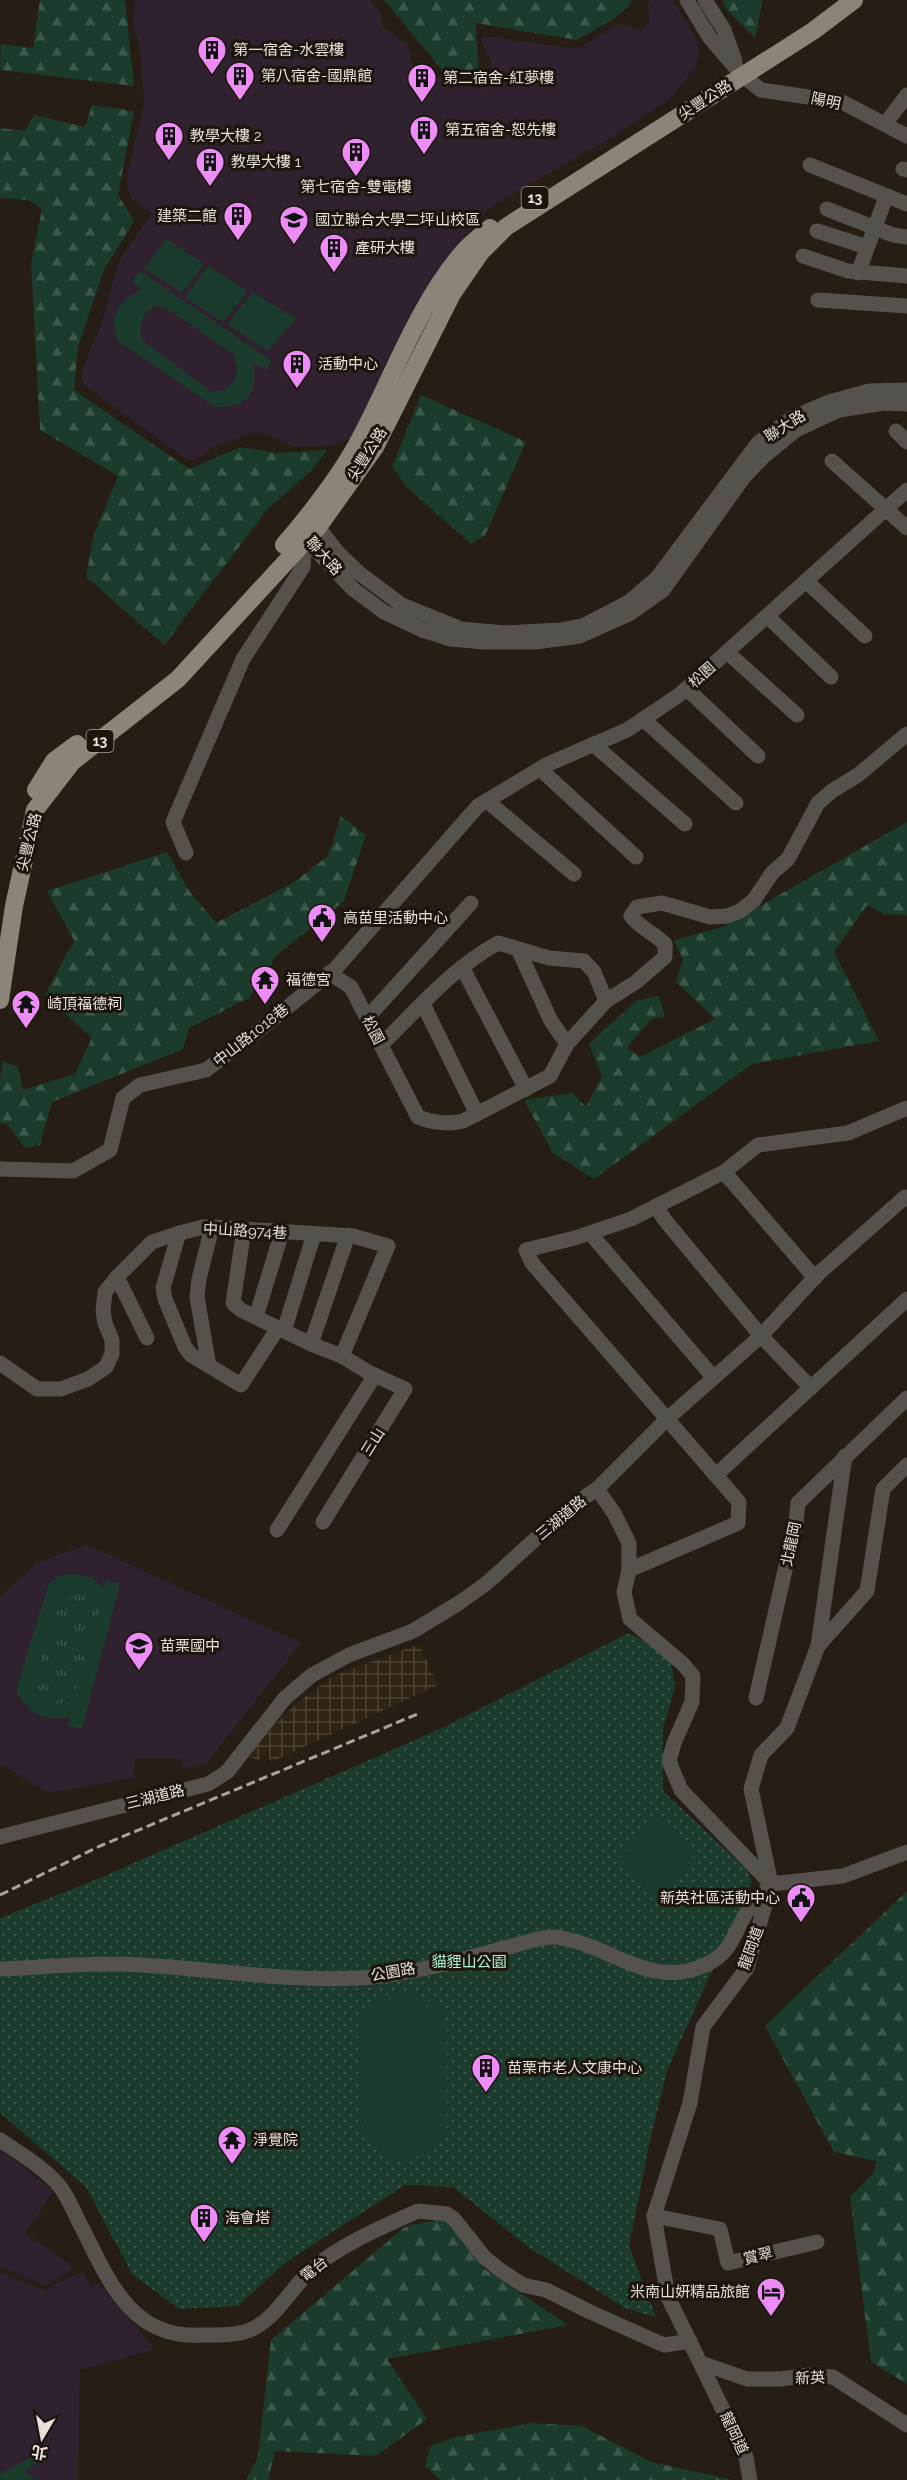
<svg xmlns="http://www.w3.org/2000/svg" width="907" height="2480" font-family="Raleway,'Noto Sans TC',sans-serif">
<style>
.industrial{fill:url(#industrial-grid)}
.education{fill:#2f222e}
.grass{fill:url(#grass-tufts)}
.forest{fill:url(#forest-firs)}
.park{fill:url(#park-dots)}
.pitch{fill:#1b3b2d;fill-rule:evenodd}
.lines{fill:none;stroke-linecap:round;stroke-linejoin:round}
.minor{stroke:#55524d;stroke-width:15}
.major{stroke:#8b8579;stroke-width:18}
.rail{stroke:#a9a39b;stroke-width:3;stroke-dasharray:9 4.5;stroke-linecap:butt}
.labels{text-anchor:middle;dominant-baseline:central;stroke-width:6;stroke-linejoin:round;paint-order:stroke}
.shield{fill:#1c150b;stroke:#a9a49c;stroke-width:1.5}
.shield-label{font-size:14px;font-weight:bold;fill:#e6e1da}
.poi-label{font-size:15px;fill:#e6e1da;stroke:#1c150b;text-anchor:start}
.street-label{font-size:15px;fill:#e6e1da;stroke:#1c150b}
.park-label{font-size:15px;fill:#aff5d2;stroke:#1c150b}
</style>
<defs>
<pattern id="industrial-grid" width="8" height="8" patternUnits="userSpaceOnUse" patternTransform="scale(1.5)"><rect width="8" height="8" fill="#2f2413"/><path d="M0 4h8M4 0v8" fill="none" stroke="#4d4435"/></pattern>
<pattern id="grass-tufts" width="24" height="20" patternUnits="userSpaceOnUse" patternTransform="scale(1.5)"><rect width="24" height="20" fill="#1b3b2d"/><path d="M3 7l-1-3M5 7V3M7 7l1-3M15 17l-1-3M17 17v-4M19 17l1-3" fill="none" stroke="#3c574b"/></pattern>
<pattern id="forest-firs" width="22" height="20" patternUnits="userSpaceOnUse" patternTransform="scale(1.5)"><rect width="22" height="20" fill="#1b3b2d"/><path d="M5 1l3.5 6h-7zM16 11l3.5 6h-7z" fill="#3c574b"/></pattern>
<pattern id="park-dots" width="8" height="8" patternUnits="userSpaceOnUse" patternTransform="scale(1.5)"><rect width="8" height="8" fill="#1b3b2d"/><path d="M2 2h.1M6 6h.1" fill="none" stroke="#3c574b" stroke-width="1.8" stroke-linecap="round"/></pattern>
</defs>
<rect width="100%" height="100%" fill="#261e14"/>
<path class="industrial" d="M419,1644L438,1685L271,1762L267,1754L257,1760L250,1757V1750L297,1703L333,1676Z"/>
<g class="education">
<path d="M135,0H370L381,13L382,26L408,45L414,70L482,89L492,80V64L481,40L484,36L578,49L618,24L641,30L650,22L647,6L651,0H673L697,40L699,53L695,68L668,100L609,139L493,205L469,230L434,278L353,438L331,445L296,447L262,433H250L233,441L214,446L194,461L188,460L85,386L81,377L87,356L100,328L119,261L152,213L132,199L127,188L128,172L144,103L139,44L133,24Z"/>
<path d="M87,1545L301,1643L206,1764L184,1768L179,1758H135L133,1778L49,1793L0,1764V1597L36,1563Z"/>
<path d="M0,2149L54,2191L25,2233L74,2267L46,2286L0,2267Z"/>
<path d="M0,2272L46,2291L54,2285L82,2272L91,2287L99,2283L155,2349L80,2370L78,2480H0Z"/>
</g>
<path class="grass" d="M72,1589C88,1587 100,1596 101,1612L74,1695L61,1704L46,1703L36,1692L34,1682L60,1599Z"/>
<g class="forest">
<path d="M40,0H125L134,86L0,70L1,44L33,48Z"/>
<path d="M384,0H632L627,8L615,18L577,40L476,23L479,78L444,72Z"/>
<path d="M722,0H763L755,38L727,10Z"/>
<path d="M92,105L134,111L118,195L134,221L104,270L78,347L74,390L189,469L241,447L275,453L327,450L312,470L267,510L164,645L86,577L94,534L118,476L40,430L31,263L42,209L28,200L0,198V128L25,131L34,115L85,127Z"/>
<path d="M421,395L526,442L485,536L471,544L407,487L392,467Z"/>
<path d="M341,816L366,835L344,901L276,956L249,998L189,1028L183,1049L52,1102L40,1145L25,1148L7,1124L0,1123V1080L3,1061L18,1067L23,1090L75,1074L92,1038L45,995L68,951L75,942L47,891L167,852L190,892L216,923L294,882L328,856Z"/>
<path d="M907,822V915L884,914L867,905L834,952L879,1041L752,1064L594,1179L553,1153L524,1100L572,1093L586,1107L602,1076L589,1044L636,1001L659,996L665,1017L651,1019L627,1048L640,1057L715,1019L676,982L683,959L674,940L723,927Z"/>
<path d="M907,1891V2384L871,2362L850,2197L874,2172L876,2161L834,2152L765,2026Z"/>
<path d="M447,2218L483,2268L568,2325L387,2359L427,2419L376,2456L275,2451L268,2480H246L258,2457L271,2340L406,2226Z"/>
<path d="M532,2423L582,2426L651,2462L733,2480H441L425,2466L430,2446L456,2437Z"/>
</g>
<path class="park" d="M629,1633L670,1654L675,1687L663,1729V1791L747,1870L752,1882L667,2071L650,2141L629,2246L656,2317L625,2308L528,2247L453,2187L405,2185L286,2262L238,2306L179,2309L132,2274L86,2187L0,2113V1918L95,1880L440,1729Z"/>
<g class="pitch">
<path d="M167,239L204,264L182,293L144,268Z"/>
<path d="M208,266L247,291L223,322L185,297Z"/>
<path d="M140,271L272,361L266,370L253,363C258,395 247,408 215,407L117,340C109,313 119,301 142,289L132,282ZM156,306L165,307L233,354C242,373 234,391 212,392L142,340L140,331L144,314Z"/>
<path d="M253,292L296,319L267,351L227,324Z"/>
<path d="M72,1573L92,1578L103,1588L106,1580L120,1584L82,1729L68,1726L69,1717C45,1722 26,1712 16,1690L49,1583L60,1576ZM77,1589L88,1590L96,1597L101,1613L74,1695L66,1702L56,1705L42,1700L36,1692L34,1682L60,1599L67,1592Z"/>
<path d="M656,1819L696,1854L657,1897L619,1859Z"/>
<path d="M398,1992C417,1995 440,2000 447,2021V2126L444,2133L431,2149L420,2156L400,2160L391,2158L369,2142L362,2126L358,2025L369,2008L385,1996Z"/>
<path d="M35,2455L39,2460L25,2472L36,2480H0V2474Z"/>
</g>
<g class="lines">
<g class="minor">
<path d="M687,0L710,38L743,76L761,90L842,102L907,136"/>
<path d="M705,0L724,30L735,61"/>
<path d="M885,124L907,95"/>
<path d="M810,165L907,204"/>
<path d="M903,169L907,170"/>
<path d="M827,209L893,235L907,237"/>
<path d="M817,231L867,247"/>
<path d="M803,256L848,271L907,276"/>
<path d="M858,273L886,197"/>
<path d="M818,300L907,306"/>
<path d="M907,390L869,391L829,402L792,418L758,443L657,578L629,602L583,626L561,630L504,633L461,629L402,605L359,573L339,554L318,527L302,524L305,539L353,589L384,612L422,630L451,639L484,642H535L580,636L629,614L663,590L744,477L763,457L796,430L839,410L885,403L907,404"/>
<path d="M896,431L907,442"/>
<path d="M832,461L907,528"/>
<path d="M806,581L865,636"/>
<path d="M767,616L831,677"/>
<path d="M727,652L797,715"/>
<path d="M687,689L758,756"/>
<path d="M643,719L736,803"/>
<path d="M593,744L685,824"/>
<path d="M540,769L636,857"/>
<path d="M487,801L574,874"/>
<path d="M186,853L173,822L243,659L303,567L305,539"/>
<path d="M518,949L551,1021L567,1044"/>
<path d="M462,967L526,1089"/>
<path d="M329,973L351,987L418,1117C433,1123 447,1125 463,1121L550,1076L567,1044L606,1001L636,982L665,957V944C654,933 640,928 631,916L637,907L662,903L710,917L727,916L740,911L754,900L772,873L788,859L818,803L832,791L858,775L907,734"/>
<path d="M423,1004L477,1114"/>
<path d="M367,1018L471,903"/>
<path d="M381,1045C418,1009 452,968 498,943L549,958L584,961L594,972L606,1001"/>
<path d="M0,1169L73,1171L110,1150L123,1098L140,1085L206,1070L263,1027L336,968L478,806L546,765L627,730L679,695L907,490"/>
<path d="M724,1172L815,1278"/>
<path d="M656,1206L664,1219L761,1336L811,1388"/>
<path d="M244,1229L233,1303L241,1310L311,1344L342,1356L368,1372L405,1389L323,1522"/>
<path d="M179,1233L163,1288L165,1299L185,1347L191,1355L241,1385L278,1328"/>
<path d="M590,1233L713,1377"/>
<path d="M117,1277L147,1338"/>
<path d="M256,1317L282,1232"/>
<path d="M284,1331L314,1234"/>
<path d="M311,1344L348,1235"/>
<path d="M0,1363L37,1389H61L88,1379L106,1367L112,1354V1340L105,1323L103,1311L105,1292L117,1277L152,1242L176,1234L203,1227H212L353,1236L388,1246L342,1356"/>
<path d="M209,1366L197,1297L199,1279L212,1227"/>
<path d="M716,1475L907,1299"/>
<path d="M597,1489L614,1513L629,1543V1570L624,1592L630,1619L683,1664L693,1676L692,1702L674,1743L669,1761L681,1790L771,1884L843,1876L907,1852"/>
<path d="M277,1530L375,1375"/>
<path d="M629,1570L738,1523L739,1502L532,1263L526,1250L575,1238L631,1219L724,1172L758,1145L848,1133L907,1108"/>
<path d="M818,1646L845,1456"/>
<path d="M756,1698L796,1522L798,1503L907,1398"/>
<path d="M0,1837L208,1784L227,1772L285,1698L312,1675L349,1655L413,1631L459,1603L487,1583L573,1505L597,1489L667,1419L761,1336L818,1274L905,1197L907,1199"/>
<path d="M0,1969C47,1967 94,1962 141,1965C213,1969 286,1982 359,1978C403,1976 458,1961 501,1949C515,1946 541,1936 554,1937C608,1942 648,1991 705,1965C732,1953 733,1935 746,1913C752,1904 760,1897 767,1889"/>
<path d="M0,2140C19,2153 39,2164 55,2181C65,2191 72,2207 78,2220C106,2273 127,2339 200,2335C216,2335 235,2336 250,2330C276,2319 291,2288 311,2270C341,2244 382,2227 418,2211L447,2214L454,2219L484,2257L500,2270L523,2285L546,2290L590,2312L664,2345L690,2341"/>
<path d="M654,2216L720,2229L728,2263L817,2242"/>
<path d="M701,2363L747,2379H781L809,2375L833,2377L907,2425"/>
<path d="M750,2480L746,2457L668,2297L654,2216L690,2103L703,2027L747,1968L771,1884L751,1789L761,1755L787,1728L818,1646L867,1591L883,1489L907,1465"/>
</g>
<g class="major">
<path d="M284,545C310,515 343,472 361,437C393,377 420,300 466,249C473,242 482,235 490,228"/>
<path d="M36,790L54,761L77,744"/>
<path d="M0,1000L14,906L35,810L72,762L178,679L318,527L375,447L452,294L481,252L506,227L813,31L854,0"/>
</g>
<path class="rail" d="M0,1895L100,1846L420,1713"/>
</g>
<defs>
<g id="building-pin" transform="scale(1.5)"><path d="M0 17L-7.5 6A9.5 9.5 0 1 1 7.5 6Z" fill="#ed8cf9" stroke="#1c150b"/><path d="M-4-6H4V6H1V3H-1V6H-4ZM-2.5-4.3h1.7v1.8h-1.7ZM.8-4.3h1.7v1.8H.8ZM-2.5-1h1.7V.8h-1.7ZM.8-1h1.7V.8H.8Z" fill="#111"/></g>
<g id="university-pin" transform="scale(1.5)"><path d="M0 17L-7.5 6A9.5 9.5 0 1 1 7.5 6Z" fill="#ed8cf9" stroke="#1c150b"/><path d="M0-5L7-2L0 1L-7-2ZM-4 1L0 2.5L4 1V4Q0 6-4 4Z" fill="#111"/></g>
<g id="civic-pin" transform="scale(1.5)"><path d="M0 17L-7.5 6A9.5 9.5 0 1 1 7.5 6Z" fill="#ed8cf9" stroke="#1c150b"/><path d="M-.6-6.5H3V-4.5H.6V-3L4-1V1h2V6H-6V1h2V-1L-.6-3ZM-1.2 2.5V6h2.4V2.5Z" fill="#111"/></g>
<g id="temple-pin" transform="scale(1.5)"><path d="M0 17L-7.5 6A9.5 9.5 0 1 1 7.5 6Z" fill="#ed8cf9" stroke="#1c150b"/><path d="M0-6L5-2H3V0L6.5 2.5H4V6H1.5V3h-3V6H-4V2.5H-6.5L-3 0V-2H-5Z" fill="#111"/></g>
<g id="school-pin" transform="scale(1.5)"><path d="M0 17L-7.5 6A9.5 9.5 0 1 1 7.5 6Z" fill="#ed8cf9" stroke="#1c150b"/><path d="M0-5L7-2L0 1L-7-2ZM-4 1L0 2.5L4 1V4Q0 6-4 4Z" fill="#111"/></g>
<g id="hotel-pin" transform="scale(1.5)"><path d="M0 17L-7.5 6A9.5 9.5 0 1 1 7.5 6Z" fill="#ed8cf9" stroke="#1c150b"/><path d="M-6-4.5h1.5V1H6V5H4.5V3h-9V5H-6ZM-4 0a1.8 1.8 0 1 1 3.6 0ZM.5 0V-2.5h3Q6-2.5 6 0Z" fill="#111"/></g>
</defs>
<g fill-rule="evenodd">
<use href="#building-pin" x="212" y="50"/>
<use href="#building-pin" x="240" y="76"/>
<use href="#building-pin" x="422" y="78"/>
<use href="#building-pin" x="424" y="130"/>
<use href="#building-pin" x="169" y="136"/>
<use href="#building-pin" x="356" y="152"/>
<use href="#building-pin" x="210" y="162"/>
<use href="#building-pin" x="238" y="216"/>
<use href="#university-pin" x="294" y="220"/>
<use href="#building-pin" x="334" y="248"/>
<use href="#building-pin" x="297" y="364"/>
<use href="#civic-pin" x="322" y="918"/>
<use href="#temple-pin" x="265" y="980"/>
<use href="#temple-pin" x="26" y="1004"/>
<use href="#school-pin" x="139" y="1646"/>
<use href="#civic-pin" x="801" y="1898"/>
<use href="#building-pin" x="486" y="2068"/>
<use href="#temple-pin" x="232" y="2140"/>
<use href="#building-pin" x="204" y="2218"/>
<use href="#hotel-pin" x="771" y="2292"/>
</g>
<g class="labels">
<g class="shield">
<rect x="521.5" y="187" width="27" height="22" rx="4.5"/>
<rect x="86.5" y="730" width="27" height="22" rx="4.5"/>
</g>
<g class="shield-label">
<text x="535" y="198">13</text>
<text x="100" y="741">13</text>
</g>
<g class="poi-label">
<text x="233" y="50">第一宿舍-水雲樓</text>
<text x="261" y="76">第八宿舍-國鼎館</text>
<text x="443" y="78">第二宿舍-紅夢樓</text>
<text x="445" y="130">第五宿舍-恕先樓</text>
<text x="190" y="136">教學大樓 2</text>
<text x="231" y="162">教學大樓 1</text>
<text x="356" y="187" text-anchor="middle">第七宿舍-雙電樓</text>
<text x="217" y="216" text-anchor="end">建築二館</text>
<text x="315" y="220">國立聯合大學二坪山校區</text>
<text x="355" y="248">產研大樓</text>
<text x="318" y="364">活動中心</text>
<text x="343" y="918">高苗里活動中心</text>
<text x="286" y="980">福德宮</text>
<text x="47" y="1004">崎頂福德祠</text>
<text x="160" y="1646">苗栗國中</text>
<text x="780" y="1898" text-anchor="end">新英社區活動中心</text>
<text x="507" y="2068">苗栗市老人文康中心</text>
<text x="253" y="2140">淨覺院</text>
<text x="225" y="2218">海會塔</text>
<text x="750" y="2292" text-anchor="end">米南山妍精品旅館</text>
</g>
<g class="street-label">
<text transform="translate(705 100) rotate(-33)">尖豐公路</text>
<text transform="translate(826 101) rotate(12)">陽明</text>
<text transform="translate(785 426) rotate(-32)">聯大路</text>
<text transform="translate(367 454) rotate(-58)">尖豐公路</text>
<text transform="translate(324 556) rotate(48)">聯大路</text>
<text transform="translate(702 675) rotate(-42)">松園</text>
<text transform="translate(29 842) rotate(-76)">尖豐公路</text>
<text transform="translate(373 1030) rotate(63)">松園</text>
<text transform="translate(251 1035) rotate(-38)">中山路1018巷</text>
<text transform="translate(245 1231) rotate(3)">中山路974巷</text>
<text transform="translate(373 1442) rotate(-58)">三山</text>
<text transform="translate(561 1518) rotate(-40)">三湖道路</text>
<text transform="translate(791 1544) rotate(-78)">北龍岡</text>
<text transform="translate(155 1797) rotate(-14)">三湖道路</text>
<text transform="translate(751 1948) rotate(-70)">龍岡道</text>
<text transform="translate(393 1972) rotate(-10)">公園路</text>
<text transform="translate(758 2256) rotate(-14)">賞翠</text>
<text transform="translate(314 2269) rotate(-39)">電台</text>
<text transform="translate(810 2378) rotate(-2)">新英</text>
<text transform="translate(734 2433) rotate(65)">龍岡道</text>
</g>
<g class="park-label">
<text x="469" y="1962">貓貍山公園</text>
</g>
</g>
<g transform="translate(42 2438) rotate(190)" stroke="#1c150b" stroke-width="4.5" paint-order="stroke">
<path d="M0-4.5L10 22L0 15L-10 22Z" fill="#e6e1da"/>
<text y="-9" font-size="16" font-weight="bold" text-anchor="middle" fill="#e6e1da">北</text>
</g>
</svg>
